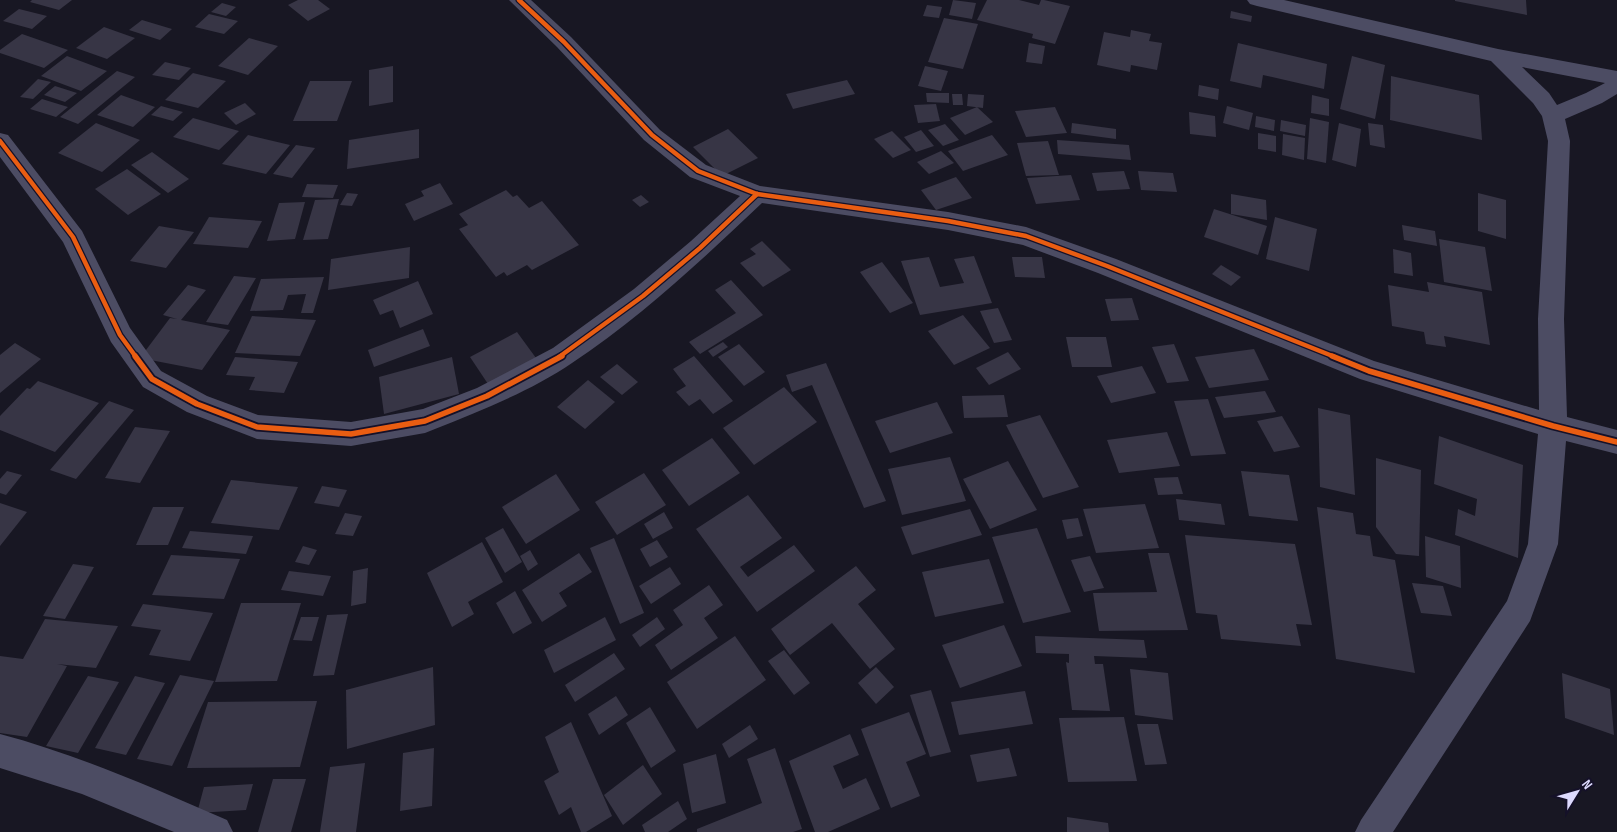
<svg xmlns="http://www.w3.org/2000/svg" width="1617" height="832" font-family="'Sofia Sans Condensed',sans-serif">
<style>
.building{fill:#373545}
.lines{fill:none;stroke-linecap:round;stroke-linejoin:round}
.minor{fill:#4c4c63;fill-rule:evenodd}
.cycleway-far1-casing{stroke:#151129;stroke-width:7}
.cycleway-casing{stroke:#151129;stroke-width:9}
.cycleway-far1{stroke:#e95d12;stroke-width:4.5}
.cycleway{stroke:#e95d12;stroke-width:5.5}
</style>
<rect width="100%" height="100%" fill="#181723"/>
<g class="building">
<path d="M32,0H72L59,10L30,2Z"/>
<path d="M298,0H318L330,9L308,21L288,5Z"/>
<path d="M953,0L976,3L972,19L949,15Z"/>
<path d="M987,0H1019L1039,5L1041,0H1044L1070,6L1055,44L1032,38L1033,34L977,20Z"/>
<path d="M1455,0H1526L1527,15L1455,1Z"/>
<path d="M222,3L236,7L226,16L211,12Z"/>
<path d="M927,5L942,7L939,18L923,16Z"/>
<path d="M19,9L47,16L32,29L3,21Z"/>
<path d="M1231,11L1252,16L1251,22L1230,18Z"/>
<path d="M209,14L238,21L224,34L195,27Z"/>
<path d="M944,18L978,24L963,69L928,62Z"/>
<path d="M142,20L172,29L160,40L129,30Z"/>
<path d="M104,27L135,38L107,59L76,48Z"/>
<path d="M1131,30L1151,34L1149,41L1162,43L1157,70L1131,65L1130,72L1097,65L1104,32L1130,37Z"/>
<path d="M22,34L68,50L44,68L0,53V50Z"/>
<path d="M249,38L278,46L248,75L218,66Z"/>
<path d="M1029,43L1045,46L1042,64L1026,62Z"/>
<path d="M1238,43L1327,64L1324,89L1263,75L1261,88L1230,81Z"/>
<path d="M67,56L107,71L81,91L41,76Z"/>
<path d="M1352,56L1385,65L1375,119L1340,109Z"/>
<path d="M165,62L191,68L179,80L152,75Z"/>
<path d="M393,66V102L369,106V70Z"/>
<path d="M925,66L948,71L941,91L918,86Z"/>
<path d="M117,71L135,77L78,124L60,117Z"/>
<path d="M193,73L226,81L198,108L165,100Z"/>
<path d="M1391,76L1479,95L1482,140L1390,120Z"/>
<path d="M38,79L51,82L33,99L20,97Z"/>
<path d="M847,80L855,94L793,109L786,94Z"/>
<path d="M310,81H352L337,121H293Z"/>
<path d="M1199,85L1219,89L1218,100L1198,96Z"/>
<path d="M55,86L77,93L65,102L44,95Z"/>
<path d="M926,93H949V103L927,102Z"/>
<path d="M952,94H962L963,105H953Z"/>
<path d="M968,94L984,95L983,108L967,106Z"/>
<path d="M121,95L155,107L133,127L97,115Z"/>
<path d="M1312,95L1329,99V116L1311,113Z"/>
<path d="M42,99L68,107L56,117L30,109Z"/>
<path d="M245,103L256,114L236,125L224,113Z"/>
<path d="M936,104L940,121L918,123L914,105Z"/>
<path d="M161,106L183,112L173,121L151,115Z"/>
<path d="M1227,106L1253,113L1249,130L1223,123Z"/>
<path d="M977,107L993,122L965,135L950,118Z"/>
<path d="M1055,107L1067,133L1026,137L1015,111Z"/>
<path d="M1189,112L1215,116L1216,137L1190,134Z"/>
<path d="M1256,116L1275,120L1274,131L1255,127Z"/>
<path d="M193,118L239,131L219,150L173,137Z"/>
<path d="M1310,118L1329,122L1326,163L1307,159Z"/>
<path d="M1281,120L1306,125L1305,136L1280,131Z"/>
<path d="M96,123L140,140L102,172L58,153Z"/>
<path d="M1072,123L1116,129V139L1071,133Z"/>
<path d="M1339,123L1361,129L1356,167L1332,160Z"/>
<path d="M1368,123L1383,125L1385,148L1370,145Z"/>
<path d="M945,124L959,140L943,146L928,130Z"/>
<path d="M419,129V158L347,169L349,140Z"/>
<path d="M728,129L758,158L722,176L693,147Z"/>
<path d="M921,130L934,146L916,152L904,137Z"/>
<path d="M892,131L911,150L893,158L874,139Z"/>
<path d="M1258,133L1276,136V152L1258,149Z"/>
<path d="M1283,134L1305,138L1304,160L1282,155Z"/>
<path d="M248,135L290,145L266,174L222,164Z"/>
<path d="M992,135L1008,155L963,171L948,151Z"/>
<path d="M1057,140L1129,145L1131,160L1058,154Z"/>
<path d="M1048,141L1059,175L1026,176L1017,143Z"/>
<path d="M296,145L315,148L292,178L273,174Z"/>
<path d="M941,151L954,163L929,174L917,162Z"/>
<path d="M152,152L189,179L168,193L131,165Z"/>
<path d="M127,169L161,194L128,215L95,189Z"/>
<path d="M1124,171L1130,189L1097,191L1092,173Z"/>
<path d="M1138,171L1173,173L1177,192L1141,190Z"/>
<path d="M1071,175L1080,200L1036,204L1027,178Z"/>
<path d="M956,177L972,198L936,210L921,190Z"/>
<path d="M440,183L453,204L414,221L405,204L424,196L421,191Z"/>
<path d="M307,184L338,185L333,198L302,197Z"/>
<path d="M506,190L513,197L517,195L529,208L542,201L579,245L532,270L527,265L507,276L504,272L496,277L459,229L468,225L459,214Z"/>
<path d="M347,193L358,194L352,206L340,205Z"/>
<path d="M1478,193L1506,200V239L1478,231Z"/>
<path d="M1231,194L1266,200L1267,220L1231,214Z"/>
<path d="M641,195L649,202L640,207L632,200Z"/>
<path d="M339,199L328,239L303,240L315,200Z"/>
<path d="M305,202L295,239L267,241L279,203Z"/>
<path d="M1214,209L1267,226L1258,255L1204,237Z"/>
<path d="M209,217L262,221L248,248L193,244Z"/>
<path d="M1275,217L1317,229L1309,271L1266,259Z"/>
<path d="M1402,225L1435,231L1437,246L1404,240Z"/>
<path d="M159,226L194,232L166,268L130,261Z"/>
<path d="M1439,239L1485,247L1492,291L1444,282Z"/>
<path d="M762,241L791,270L763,287L740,263L756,254L750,249Z"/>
<path d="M410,247L409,278L328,290L331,259Z"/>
<path d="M1393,249L1411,253L1413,276L1394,273Z"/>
<path d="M974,256L992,303L920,315L901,261L929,257L940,287L964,283L954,259Z"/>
<path d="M1012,257H1042L1045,278L1015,277Z"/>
<path d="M882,262L913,303L890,313L860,272Z"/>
<path d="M1221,265L1241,277L1231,286L1212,274Z"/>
<path d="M234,276L256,278L228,325L206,322Z"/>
<path d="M324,277L313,313H301L306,294L288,295L283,310L250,311L261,279Z"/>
<path d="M731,280L763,315L700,354L689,342L736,313L715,290Z"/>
<path d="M418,281L433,314L400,328L393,310L380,315L373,300Z"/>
<path d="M1427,282L1482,292L1490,345L1444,336L1446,347L1426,344L1424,332L1392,326L1388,285L1429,292Z"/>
<path d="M188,285L206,290L181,320L230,330L202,370L140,358L170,318L177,319L163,315Z"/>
<path d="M1132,298L1139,320L1111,321L1105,299Z"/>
<path d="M998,308L1012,340L994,343L980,311Z"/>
<path d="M963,315L990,348L954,365L928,331Z"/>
<path d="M252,316L316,320L300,356L235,353Z"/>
<path d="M423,329L430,346L374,367L368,350Z"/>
<path d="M517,332L536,358L488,384L470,357Z"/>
<path d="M1066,337H1106L1112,367H1072Z"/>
<path d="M723,342L728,347L713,357L708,351Z"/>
<path d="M15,343L41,359L0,393V355Z"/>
<path d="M739,344L765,372L744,386L718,357Z"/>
<path d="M1174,344L1189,381L1167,383L1152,347Z"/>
<path d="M1254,349L1269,380L1209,388L1195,357Z"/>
<path d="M1008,352L1021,369L989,385L976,368Z"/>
<path d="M694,356L733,401L713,414L700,399L689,406L676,392L686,386L673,369Z"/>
<path d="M235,357L298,362L284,393L249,390L255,377L226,375Z"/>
<path d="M452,357L459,394L384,414L379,377Z"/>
<path d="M826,363L886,501L864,508L812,385L792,392L786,375Z"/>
<path d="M617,364L638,382L622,395L600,377Z"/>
<path d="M1142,366L1156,393L1111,403L1097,376Z"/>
<path d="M588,380L615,402L585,429L557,407Z"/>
<path d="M38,381L99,403L55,452L0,430V416L27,388L30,389Z"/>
<path d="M784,387L817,422L754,465L723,428Z"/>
<path d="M1265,391L1276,412L1224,418L1215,397Z"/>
<path d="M1004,395L1008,417L964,418L962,396Z"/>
<path d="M1208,399L1226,454L1191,456L1174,401Z"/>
<path d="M109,401L134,410L76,479L50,470Z"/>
<path d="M937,402L953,433L890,453L875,421Z"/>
<path d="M1318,408L1350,415L1355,495L1320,487Z"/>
<path d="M1040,415L1079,487L1043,498L1006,425Z"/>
<path d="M1282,416L1300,447L1274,452L1257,421Z"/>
<path d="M135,427L170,431L140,483L105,478Z"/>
<path d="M1167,432L1180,466L1119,473L1107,440Z"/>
<path d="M1439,436L1523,465L1518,558L1455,535L1458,509L1475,516L1477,499L1434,484Z"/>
<path d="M712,438L740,473L689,506L662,470Z"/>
<path d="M950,457L966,501L902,515L888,469Z"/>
<path d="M1376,458L1421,470L1419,556L1396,554L1376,527Z"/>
<path d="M1008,461L1037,510L990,529L963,479Z"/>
<path d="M7,471L22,475L6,495L0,493V479Z"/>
<path d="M1241,471L1289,475L1298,521L1249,516Z"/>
<path d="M644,473L666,505L617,535L595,502Z"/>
<path d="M556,474L580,510L526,544L502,507Z"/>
<path d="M1178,477L1183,494L1158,495L1154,478Z"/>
<path d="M231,480L298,487L279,530L211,523Z"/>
<path d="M322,486L347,490L339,507L314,503Z"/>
<path d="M748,495L782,538L740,567L748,577L794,545L815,571L757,612L696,529Z"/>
<path d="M1176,499L1221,504L1225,525L1179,520Z"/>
<path d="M0,503L27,512L0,546Z"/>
<path d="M1145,504L1159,548L1096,553L1083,509Z"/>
<path d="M153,507H184L168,545H136Z"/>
<path d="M1317,507L1353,513L1356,534L1370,536L1373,556L1395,560L1415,673L1336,659Z"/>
<path d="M970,509L982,535L912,555L901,527Z"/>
<path d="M664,512L673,528L653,539L644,524Z"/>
<path d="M345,513L362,516L353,536L335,534Z"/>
<path d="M1078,518L1083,536L1067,539L1062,520Z"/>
<path d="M503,528L522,562L505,573L485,538Z"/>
<path d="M1037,528L1071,612L1023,623L992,537Z"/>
<path d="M190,531L253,536L246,554L182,548Z"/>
<path d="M1185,535L1295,544L1312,625L1296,624L1301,646L1221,639L1217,615L1196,613Z"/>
<path d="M1425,536L1460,546L1461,588L1426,577Z"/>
<path d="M614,538L644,613L620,624L590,548Z"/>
<path d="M657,540L668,557L650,567L640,549Z"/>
<path d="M482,542L503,582L468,602L474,614L452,627L427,573Z"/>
<path d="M303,546L317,550L309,565L295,562Z"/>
<path d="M530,550L538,564L528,571L520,556Z"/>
<path d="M579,553L592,572L559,593L567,606L542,622L522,590Z"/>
<path d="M1148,553H1169L1188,630L1099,631L1093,593L1157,592Z"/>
<path d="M171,555L240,559L224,599L152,595Z"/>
<path d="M1090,556L1104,588L1084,592L1071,560Z"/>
<path d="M989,559L1004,603L935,617L922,572Z"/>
<path d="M73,564L94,567L65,619L43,616Z"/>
<path d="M856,566L876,590L858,604L895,649L870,669L832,623L790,655L771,629Z"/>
<path d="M670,567L681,584L651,604L639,586Z"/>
<path d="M368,568L366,603L351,606L353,571Z"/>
<path d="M289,571L331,576L323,596L281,590Z"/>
<path d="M1412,583L1443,586L1452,616L1421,613Z"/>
<path d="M709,585L723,605L704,618L718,638L671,670L655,645L683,625L673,610Z"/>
<path d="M515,591L532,623L513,634L496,603Z"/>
<path d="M241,603H301L277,681L215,682Z"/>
<path d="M143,604L213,613L190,661L149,655L161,630L131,626Z"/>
<path d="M348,614L334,675L313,676L327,615Z"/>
<path d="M301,617H319L312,641L293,640Z"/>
<path d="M605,617L616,640L554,673L544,650Z"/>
<path d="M657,617L665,629L640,647L632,635Z"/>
<path d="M45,619L118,626L96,668L57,664L67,666L27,737L0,733V656L23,659Z"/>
<path d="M1004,625L1022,666L960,688L942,645Z"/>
<path d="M735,636L766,680L697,729L667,682Z"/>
<path d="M1035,636L1144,640L1147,658L1094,656L1095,664H1103L1110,711L1072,710L1066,662L1069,663V654L1036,653Z"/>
<path d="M784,650L810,683L794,695L768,661Z"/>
<path d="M614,653L625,669L575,702L565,685Z"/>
<path d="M433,667L435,725L347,749L346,690Z"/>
<path d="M876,667L894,687L876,704L858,683Z"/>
<path d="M1130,669L1168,673L1173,720L1135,715Z"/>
<path d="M1562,673L1610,689L1614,735L1565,718Z"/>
<path d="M180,675L214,681L172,766L137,759Z"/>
<path d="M88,676L119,682L78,753L46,746Z"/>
<path d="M135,676L165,683L126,755L95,748Z"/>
<path d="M931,690L951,752L930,757L910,695Z"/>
<path d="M1025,691L1033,724L959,735L951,702Z"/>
<path d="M616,696L628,715L599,735L588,714Z"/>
<path d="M317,701L300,767L187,768L208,702Z"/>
<path d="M650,707L676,751L651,768L626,723Z"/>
<path d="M909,712L926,754L906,762L920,796L891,808L861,729Z"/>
<path d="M1124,717L1137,781L1068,782L1059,718Z"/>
<path d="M571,722L612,816L586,832H581L571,807L559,815L544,781L559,772L545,737Z"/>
<path d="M1137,724H1158L1167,764L1145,765Z"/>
<path d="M750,725L758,739L729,758L722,744Z"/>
<path d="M850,734L859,755L833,766L843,789L866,778L880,809L828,832H815L789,761Z"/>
<path d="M434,748L432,806L400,811L403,753Z"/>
<path d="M775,748L802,829L793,832H697V829L762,803L747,759Z"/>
<path d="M1009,748L1017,776L977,782L970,755Z"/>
<path d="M716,754L726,803L692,813L683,764Z"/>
<path d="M365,763L356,832H320L330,767Z"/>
<path d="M643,765L662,794L623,825L604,795Z"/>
<path d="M273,779H306L291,832H258Z"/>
<path d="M253,784L246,810L197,813L204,787Z"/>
<path d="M678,801L687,819L668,832H645L642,825Z"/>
<path d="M1067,817L1108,823L1109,832H1067Z"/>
</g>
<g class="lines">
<g class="minor">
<path d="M509,0H531L571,37L660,130L706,165L760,186L948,212L1026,227L1116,259L1374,361L1539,410L1538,319L1548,141L1542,116L1533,103L1491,61L1257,6L1250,4L1247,0H1284L1498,49L1617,71V94L1602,103L1565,119L1570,141L1564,319L1567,417L1617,430V454L1566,441L1558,544L1530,621L1393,832H1355L1361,820L1507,601L1528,544L1538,434L1360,379L1098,273L1023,245L948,230L762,203C702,260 641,317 572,363C531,391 480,411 435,429L425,433L351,446L257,439L187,412L143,387L111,342L63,242L0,157V133L8,135L82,231L130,328L161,371L207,396L258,415L351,422L423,409L477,388L553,348L634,289L691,241L740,196L690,177L644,140L557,47ZM1522,67L1605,83L1586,93L1557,105L1549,93Z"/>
<path d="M0,734C79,755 153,788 227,820L233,832H174L82,794L0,768Z"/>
</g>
<g class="cycleway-far1-casing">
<g id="cycleway-far1">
<path d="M519,0L564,42L652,135L698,171L757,194L948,221L1026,236L1107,266L1335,357"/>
<path d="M0,141L73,237L120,335L136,357"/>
<path d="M559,357L643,296L700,248L757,194"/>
</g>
</g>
<g class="cycleway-casing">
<g id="cycleway">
<path d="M135,356L152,379L197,404L257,427L351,434L425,421L487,396L562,356"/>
<path d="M1332,356L1369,371L1553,426L1617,442"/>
</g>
</g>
<use href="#cycleway-far1" class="cycleway-far1"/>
<use href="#cycleway" class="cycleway"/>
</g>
<g transform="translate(1577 792) rotate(53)" stroke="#151129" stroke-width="4" paint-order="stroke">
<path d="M0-4L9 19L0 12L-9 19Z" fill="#dddafe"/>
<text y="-8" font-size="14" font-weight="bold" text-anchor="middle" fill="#dddafe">N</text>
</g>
</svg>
